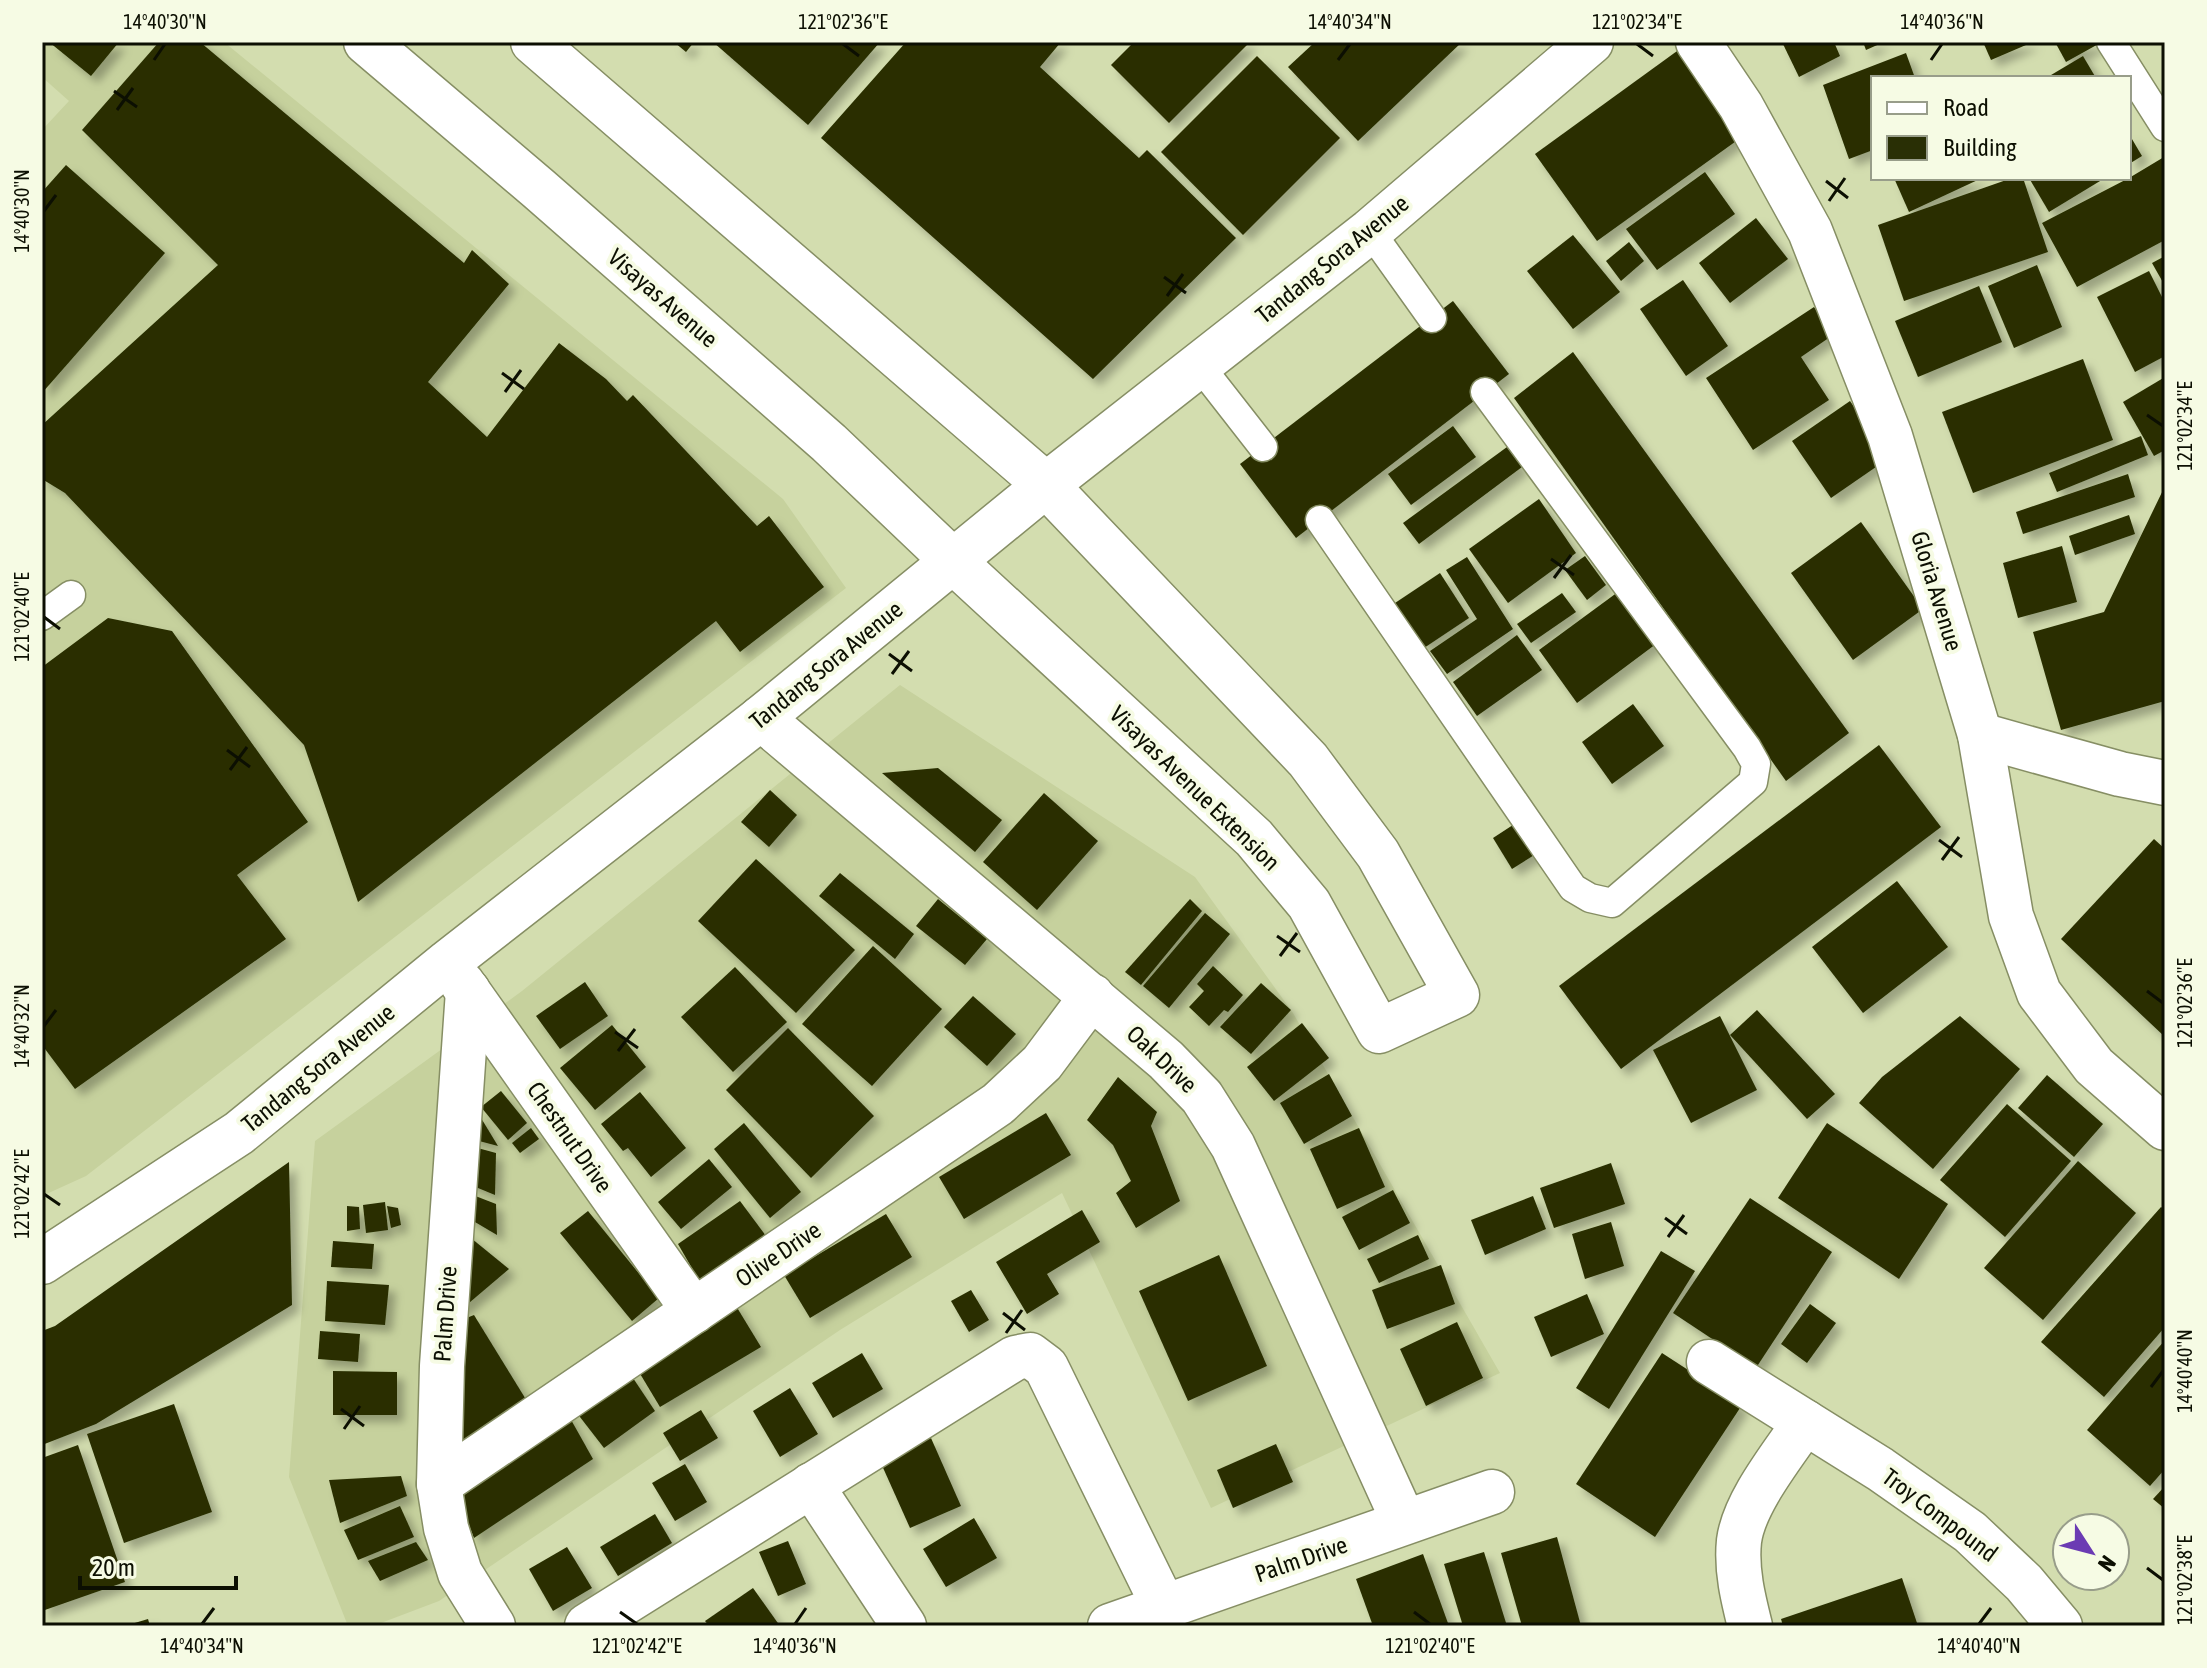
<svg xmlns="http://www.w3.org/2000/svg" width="2207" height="1668" font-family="'Asap Condensed',sans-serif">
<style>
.built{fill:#c6d19d}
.building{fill:#292f05;filter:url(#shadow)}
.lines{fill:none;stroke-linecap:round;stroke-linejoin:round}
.lane-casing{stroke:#868e64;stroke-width:31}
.street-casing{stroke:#868e64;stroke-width:47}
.secondary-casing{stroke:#868e64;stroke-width:47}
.lane{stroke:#fff;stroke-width:28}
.street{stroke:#fff;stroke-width:44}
.secondary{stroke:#fff;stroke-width:44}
.ticks{fill:none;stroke:#0c0f02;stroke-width:3}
.labels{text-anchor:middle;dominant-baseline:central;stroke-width:8;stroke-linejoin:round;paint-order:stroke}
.street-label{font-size:24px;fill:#0c0f02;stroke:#f6fbe4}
.neatline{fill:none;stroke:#0c0f02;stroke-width:3}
.ticks-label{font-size:20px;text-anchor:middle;fill:#0c0f02}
</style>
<defs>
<filter id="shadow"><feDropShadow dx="7" dy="7" stdDeviation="4" flood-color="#0004"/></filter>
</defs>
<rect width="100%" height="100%" fill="#d3ddaf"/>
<g class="built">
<path d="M42,42H224L783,499L846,588L86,1176L42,1196V130L69,101L42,77Z"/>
<path d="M900,685L1195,877L1293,1013L1500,1373L1211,1508L1062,1193L840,1330L439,1601L373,1626H348L289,1477L315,1141L522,991Z"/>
</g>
<g class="building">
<path d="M49,42H119L91,76Z"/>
<path d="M159,42H200L464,263L472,250L509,284L428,382L487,437L559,343L606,379L627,401L633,395L757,526L769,516L824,587L740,652L716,621L358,902L304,745L65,493L42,479V425L218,265L82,130Z"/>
<path d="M674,42H694L686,52Z"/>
<path d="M713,42H880L808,125Z"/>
<path d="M906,42H1061L1040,67L1139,158L1147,150L1236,238L1093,379L821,138Z"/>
<path d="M1134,42H1250L1169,123L1111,65Z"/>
<path d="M1315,42H1462L1358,141L1288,67Z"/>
<path d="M1782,42H1834L1840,56L1799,77Z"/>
<path d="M1863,42H1884L1866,50Z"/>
<path d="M1983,42H2033L1991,60Z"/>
<path d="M2055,42H2102L2066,62Z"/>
<path d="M1684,46L1746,134L1597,241L1535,154Z"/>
<path d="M1906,53L1915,78H1873V150L1849,159L1823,85Z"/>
<path d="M1257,56L1340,138L1243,235L1161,152Z"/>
<path d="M2083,56L2096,78H2046Z"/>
<path d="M2129,134L2142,156L2129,164Z"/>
<path d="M2164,157L2165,240L2077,287L2042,223L2129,178Z"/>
<path d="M66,165L165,253L42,393V192Z"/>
<path d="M1705,172L1735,214L1657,270L1626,229Z"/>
<path d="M1894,178H1982L1909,212Z"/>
<path d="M2012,178H2023L2048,252L1904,301L1878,225Z"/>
<path d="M2029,178H2105L2049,212Z"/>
<path d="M1756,218L1788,259L1730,303L1699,263Z"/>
<path d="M1573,235L1620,292L1573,329L1527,271Z"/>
<path d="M1629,242L1644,261L1621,281L1606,261Z"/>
<path d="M2165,256V286L2152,263Z"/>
<path d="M2037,265L2062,327L2014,348L1988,286Z"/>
<path d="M2149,271L2165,303V356L2135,372L2097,297Z"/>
<path d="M1683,280L1728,346L1686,376L1640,309Z"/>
<path d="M1979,286L2002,342L1918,377L1895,321Z"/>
<path d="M1453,301L1509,374L1296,538L1240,464Z"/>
<path d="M1814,307L1833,335L1801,357L1829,400L1753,450L1706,378Z"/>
<path d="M1573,352L1849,733L1786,781L1514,398Z"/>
<path d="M2083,359L2113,440L1973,493L1942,412Z"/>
<path d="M2165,377V450L2154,456L2123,402Z"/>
<path d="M1850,401L1889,458L1831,498L1792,441Z"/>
<path d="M1453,426L1476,457L1411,505L1388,474Z"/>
<path d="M2141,436L2148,455L2057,492L2049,473Z"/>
<path d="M1507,447L1522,467L1419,544L1403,523Z"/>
<path d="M2128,474L2135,497L2023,534L2016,512Z"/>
<path d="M2165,486V701L2061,730L2033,632L2104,612Z"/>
<path d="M1539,499L1576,553L1508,603L1469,549Z"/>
<path d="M2129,515L2135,534L2075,555L2069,536Z"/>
<path d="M1861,522L1923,609L1853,660L1791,573Z"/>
<path d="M2062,546L2077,602L2018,618L2003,563Z"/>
<path d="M1585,556L1606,585L1587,600L1565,570Z"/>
<path d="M1467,557L1513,629L1447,674L1430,651L1477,619L1446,570Z"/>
<path d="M1440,573L1469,618L1424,648L1395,603Z"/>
<path d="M1622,589L1660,641L1577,703L1539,650Z"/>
<path d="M1562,593L1576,612L1531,643L1517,624Z"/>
<path d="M108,618L172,631L308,822L237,875L286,939L75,1089L42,1045V667Z"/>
<path d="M1517,635L1542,670L1477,716L1453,682Z"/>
<path d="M1633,704L1664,746L1612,784L1582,742Z"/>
<path d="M1879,745L1941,827L1621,1069L1559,986Z"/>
<path d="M938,768L1002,820L975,852L882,773Z"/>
<path d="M770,790L797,815L769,847L741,822Z"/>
<path d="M1044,793L1098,841L1037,910L983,862Z"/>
<path d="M1519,821L1539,852L1512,869L1493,838Z"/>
<path d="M2154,839L2165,849V1037L2061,939Z"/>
<path d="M756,859L855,950L796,1013L698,921Z"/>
<path d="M840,873L914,934L895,959L819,896Z"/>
<path d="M1897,881L1948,947L1863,1013L1812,947Z"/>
<path d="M938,899L987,939L965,965L916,926Z"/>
<path d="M1190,899L1202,911L1141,985L1125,972Z"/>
<path d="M1205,913L1230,934L1169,1008L1143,986Z"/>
<path d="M873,946L942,1009L872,1086L802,1024Z"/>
<path d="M1213,966L1243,995L1228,1012L1224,1010L1209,1026L1189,1007L1204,991L1197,984Z"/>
<path d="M735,967L787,1022L733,1072L681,1017Z"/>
<path d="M585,982L608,1016L560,1049L536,1016Z"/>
<path d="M1261,983L1291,1010L1251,1054L1220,1027Z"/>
<path d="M973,996L1016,1034L987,1066L944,1027Z"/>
<path d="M1757,1010L1835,1094L1807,1119L1730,1035Z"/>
<path d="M1720,1016L1757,1090L1691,1123L1653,1050Z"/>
<path d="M1960,1016L2020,1069L1933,1169L1859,1103L1882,1077Z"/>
<path d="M1302,1023L1329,1058L1274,1101L1247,1067Z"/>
<path d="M612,1025L646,1067L595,1110L560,1068Z"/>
<path d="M788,1028L874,1116L811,1178L726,1090Z"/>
<path d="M1329,1074L1352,1116L1304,1144L1280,1103Z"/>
<path d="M2047,1075L2103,1124L2074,1157L2018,1108Z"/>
<path d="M1118,1077L1157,1112L1151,1126L1180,1201L1136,1228L1116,1193L1131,1181L1113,1145L1087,1120Z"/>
<path d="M501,1091L527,1123L508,1140L481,1107Z"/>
<path d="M640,1092L686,1148L651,1177L628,1148L623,1151L601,1124Z"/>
<path d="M2007,1104L2071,1161L2005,1237L1940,1180Z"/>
<path d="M478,1113L498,1146L464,1137Z"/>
<path d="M1046,1113L1071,1155L964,1219L939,1177Z"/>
<path d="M744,1123L801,1192L770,1218L714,1149Z"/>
<path d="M1827,1123L1948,1204L1899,1279L1778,1198Z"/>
<path d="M531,1128L539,1139L520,1153L512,1143Z"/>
<path d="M1359,1128L1385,1187L1337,1209L1310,1149Z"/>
<path d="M463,1144L496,1153L495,1195L461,1181Z"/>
<path d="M709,1159L732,1187L681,1229L658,1202Z"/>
<path d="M2078,1161L2136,1213L2043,1320L1984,1268Z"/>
<path d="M289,1162L292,1305L96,1424L42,1445V1331L55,1326Z"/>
<path d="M1611,1163L1625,1204L1554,1228L1540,1188Z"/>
<path d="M460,1190L496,1204L497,1235L458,1212Z"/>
<path d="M1393,1190L1410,1223L1359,1250L1342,1217Z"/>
<path d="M1533,1196L1546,1229L1485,1255L1471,1220Z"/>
<path d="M1750,1198L1832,1252L1756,1368L1673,1313Z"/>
<path d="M740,1201L769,1240L704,1289L678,1244Z"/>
<path d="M385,1202L388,1230L366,1233L363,1205Z"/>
<path d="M347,1206L359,1207L360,1229L347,1231Z"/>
<path d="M387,1206L398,1208L401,1225L391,1228Z"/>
<path d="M2161,1207L2165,1210V1327L2104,1397L2041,1342Z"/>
<path d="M1082,1210L1100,1242L1047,1274L1059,1294L1027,1314L996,1262Z"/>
<path d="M588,1211L659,1298L632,1321L560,1233Z"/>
<path d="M886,1214L912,1257L810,1318L784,1275Z"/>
<path d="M1611,1222L1624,1266L1585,1279L1572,1234Z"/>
<path d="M455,1225L509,1269L456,1314Z"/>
<path d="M1418,1235L1429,1259L1379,1283L1367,1259Z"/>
<path d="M333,1241L374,1244L372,1269L331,1267Z"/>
<path d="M1661,1251L1695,1271L1609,1409L1576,1388Z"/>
<path d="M1219,1255L1267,1366L1188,1401L1139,1291Z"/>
<path d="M1441,1265L1455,1304L1387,1329L1372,1290Z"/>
<path d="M327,1281L389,1285L385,1325L325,1321Z"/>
<path d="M971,1290L989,1320L969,1332L951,1301Z"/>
<path d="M1587,1294L1604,1334L1551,1357L1534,1317Z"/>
<path d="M733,1301L761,1347L660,1407L633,1362Z"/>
<path d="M1810,1304L1836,1323L1807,1363L1781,1344Z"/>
<path d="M474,1315L530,1406L449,1464L454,1323Z"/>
<path d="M1457,1322L1483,1378L1426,1406L1400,1349Z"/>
<path d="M320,1331L360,1334L358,1362L318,1359Z"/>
<path d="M2165,1340V1469L2150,1486L2087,1430Z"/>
<path d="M862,1353L883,1389L833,1418L812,1383Z"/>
<path d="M1662,1353L1742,1405L1655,1537L1576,1484Z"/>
<path d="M333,1371L397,1372V1415H333Z"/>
<path d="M629,1372L655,1411L604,1448L573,1408Z"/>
<path d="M790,1388L818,1434L780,1457L753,1411Z"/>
<path d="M174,1404L212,1512L124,1543L87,1434Z"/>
<path d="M565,1409L593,1459L474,1538L453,1484Z"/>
<path d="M701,1410L718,1438L680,1461L663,1433Z"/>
<path d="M931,1438L961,1506L910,1528L880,1461Z"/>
<path d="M1276,1444L1293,1482L1233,1508L1217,1470Z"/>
<path d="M78,1445L125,1582L42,1611V1458Z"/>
<path d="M685,1464L707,1502L675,1521L652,1483Z"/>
<path d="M401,1476L407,1496L340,1523L329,1480Z"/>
<path d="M2165,1486V1509L2153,1499Z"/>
<path d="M400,1506L414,1537L358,1560L344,1530Z"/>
<path d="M655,1514L672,1543L618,1576L600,1547Z"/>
<path d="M974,1518L997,1558L946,1587L923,1549Z"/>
<path d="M1557,1537L1581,1626H1522L1501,1553Z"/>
<path d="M788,1541L806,1584L778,1596L759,1552Z"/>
<path d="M416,1542L428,1560L380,1581L368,1561Z"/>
<path d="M567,1547L592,1588L553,1611L529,1569Z"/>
<path d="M1484,1552L1507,1626H1463L1444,1564Z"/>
<path d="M1423,1554L1449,1626H1373L1356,1579Z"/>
<path d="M1902,1578L1918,1626H1783L1781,1619Z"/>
<path d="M753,1588L780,1626H709L705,1621Z"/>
<path d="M148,1619L150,1626H128V1625Z"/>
</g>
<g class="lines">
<g class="lane-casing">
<g id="lane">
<path d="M2111,42L2165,127"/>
<path d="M1370,231L1432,318"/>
<path d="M1199,365L1263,447"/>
<path d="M1320,520L1573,888L1590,898L1612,903L1753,782L1756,764L1747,748L1485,392"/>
<path d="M42,616L71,595"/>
</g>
</g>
<g class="street-casing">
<g id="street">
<path d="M1698,42L1741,106L1810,231L1890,436L1980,735L2011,916L2039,993L2094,1066L2165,1128"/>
<path d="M953,561L1254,838L1309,904L1379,1031L1457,995L1378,854L1308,760L1046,485"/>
<path d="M761,718L1166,1060L1202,1097L1233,1146L1404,1522"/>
<path d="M1980,735L2120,774L2165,783"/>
<path d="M462,983L694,1311"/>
<path d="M468,991L442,1366L439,1484L446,1528L460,1573L493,1626"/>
<path d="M1709,1362L1880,1469L1970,1532L2024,1583L2060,1626"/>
<path d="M439,1484L998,1104L1042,1063L1092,996"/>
<path d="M811,1485L904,1626"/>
<path d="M587,1626L1015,1358L1030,1355L1046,1367L1164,1607"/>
<path d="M1110,1626L1492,1492"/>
<path d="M1750,1626C1743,1598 1736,1570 1739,1541C1744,1502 1783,1455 1805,1422"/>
</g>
</g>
<g class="secondary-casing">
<g id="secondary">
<path d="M366,42L539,189L829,443L953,561"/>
<path d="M533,42L1046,485"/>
<path d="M42,1262L239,1133L448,962L761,718L1046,485L1370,231L1591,42"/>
</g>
</g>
<use href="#lane" class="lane"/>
<use href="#street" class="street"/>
<use href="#secondary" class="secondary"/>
</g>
<path class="ticks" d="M843,44L859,56M1637,44L1653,56M154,60L165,44M1338,60L1350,44M1931,60L1942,44M114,91L137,107M117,110L133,88M1826,181L1848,198M1829,201L1845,178M44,211L56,195M1164,277L1186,293M1167,296L1183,274M502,373L524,389M505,392L521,370M2147,415L2163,426M1551,559L1574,575M1554,578L1571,555M44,617L60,629M889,654L912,671M892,674L909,651M227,750L250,767M230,770L247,747M1939,840L1962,857M1942,860L1959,837M1277,936L1300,952M1280,956L1297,933M2147,991L2163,1003M44,1026L56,1010M615,1032L638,1048M618,1051L635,1029M44,1194L60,1205M1665,1218L1687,1234M1668,1237L1684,1215M1003,1313L1025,1330M1006,1333L1022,1310M2151,1387L2163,1371M341,1409L364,1426M344,1429L360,1406M2147,1568L2163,1580M620,1612L637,1624M1414,1612L1430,1624M202,1624L214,1608M795,1624L806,1608M1979,1624L1991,1608"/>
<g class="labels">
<g class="street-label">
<text transform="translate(1332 259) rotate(-39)">Tandang Sora Avenue</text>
<text transform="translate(663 298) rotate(41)">Visayas Avenue</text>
<text transform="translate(1937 591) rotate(73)">Gloria Avenue</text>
<text transform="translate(826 665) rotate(-39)">Tandang Sora Avenue</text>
<text transform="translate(1195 788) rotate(44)">Visayas Avenue Extension</text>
<text transform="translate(1162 1059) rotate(43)">Oak Drive</text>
<text transform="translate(318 1068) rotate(-39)">Tandang Sora Avenue</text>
<text transform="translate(570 1137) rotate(55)">Chestnut Drive</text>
<text transform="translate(778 1254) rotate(-34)">Olive Drive</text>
<text transform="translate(445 1314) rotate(-86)">Palm Drive</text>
<text transform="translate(1940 1515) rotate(37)">Troy Compound</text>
<text transform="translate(1301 1559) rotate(-19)">Palm Drive</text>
</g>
</g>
<rect width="2207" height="1668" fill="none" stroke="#f6fbe4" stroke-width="88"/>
<rect x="1871" y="76" width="260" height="104" fill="#f6fbe4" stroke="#989d8a" stroke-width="2"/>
<rect x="1887" y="102" width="40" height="12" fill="#ffffff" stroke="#989d8a" stroke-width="2"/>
<text x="1943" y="116" font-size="24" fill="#0c0f02">Road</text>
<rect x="1887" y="136" width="40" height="24" fill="#292f05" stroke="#989d8a" stroke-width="2"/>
<text x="1943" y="156" font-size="24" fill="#0c0f02">Building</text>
<g transform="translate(2091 1552) rotate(126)"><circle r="38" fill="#f6fbe4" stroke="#989d8a" stroke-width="2"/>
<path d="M0-6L14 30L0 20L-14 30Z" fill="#6b3bb3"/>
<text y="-12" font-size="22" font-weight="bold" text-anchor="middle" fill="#0c0f02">N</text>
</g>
<path d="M80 1576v12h156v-12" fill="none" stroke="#0c0f02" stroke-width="4"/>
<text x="92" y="1576" font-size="24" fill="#0c0f02" stroke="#f6fbe4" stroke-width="6" paint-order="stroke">20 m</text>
<rect x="44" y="44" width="2119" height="1580" class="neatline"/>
<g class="ticks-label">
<text x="165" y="29">14°40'30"N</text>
<text x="843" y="29">121°02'36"E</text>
<text x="1350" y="29">14°40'34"N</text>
<text x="1637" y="29">121°02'34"E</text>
<text x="1942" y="29">14°40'36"N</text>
<text transform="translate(22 211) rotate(-90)" y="7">14°40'30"N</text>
<text transform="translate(2185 426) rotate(-90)" y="7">121°02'34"E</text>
<text transform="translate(22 617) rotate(-90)" y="7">121°02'40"E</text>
<text transform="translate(2185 1003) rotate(-90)" y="7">121°02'36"E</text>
<text transform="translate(22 1026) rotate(-90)" y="7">14°40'32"N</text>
<text transform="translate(22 1194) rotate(-90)" y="7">121°02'42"E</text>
<text transform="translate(2185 1371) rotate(-90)" y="7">14°40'40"N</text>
<text transform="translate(2185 1580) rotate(-90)" y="7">121°02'38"E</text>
<text x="202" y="1653">14°40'34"N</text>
<text x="637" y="1653">121°02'42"E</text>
<text x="795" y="1653">14°40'36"N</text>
<text x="1430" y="1653">121°02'40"E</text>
<text x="1979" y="1653">14°40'40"N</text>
</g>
</svg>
